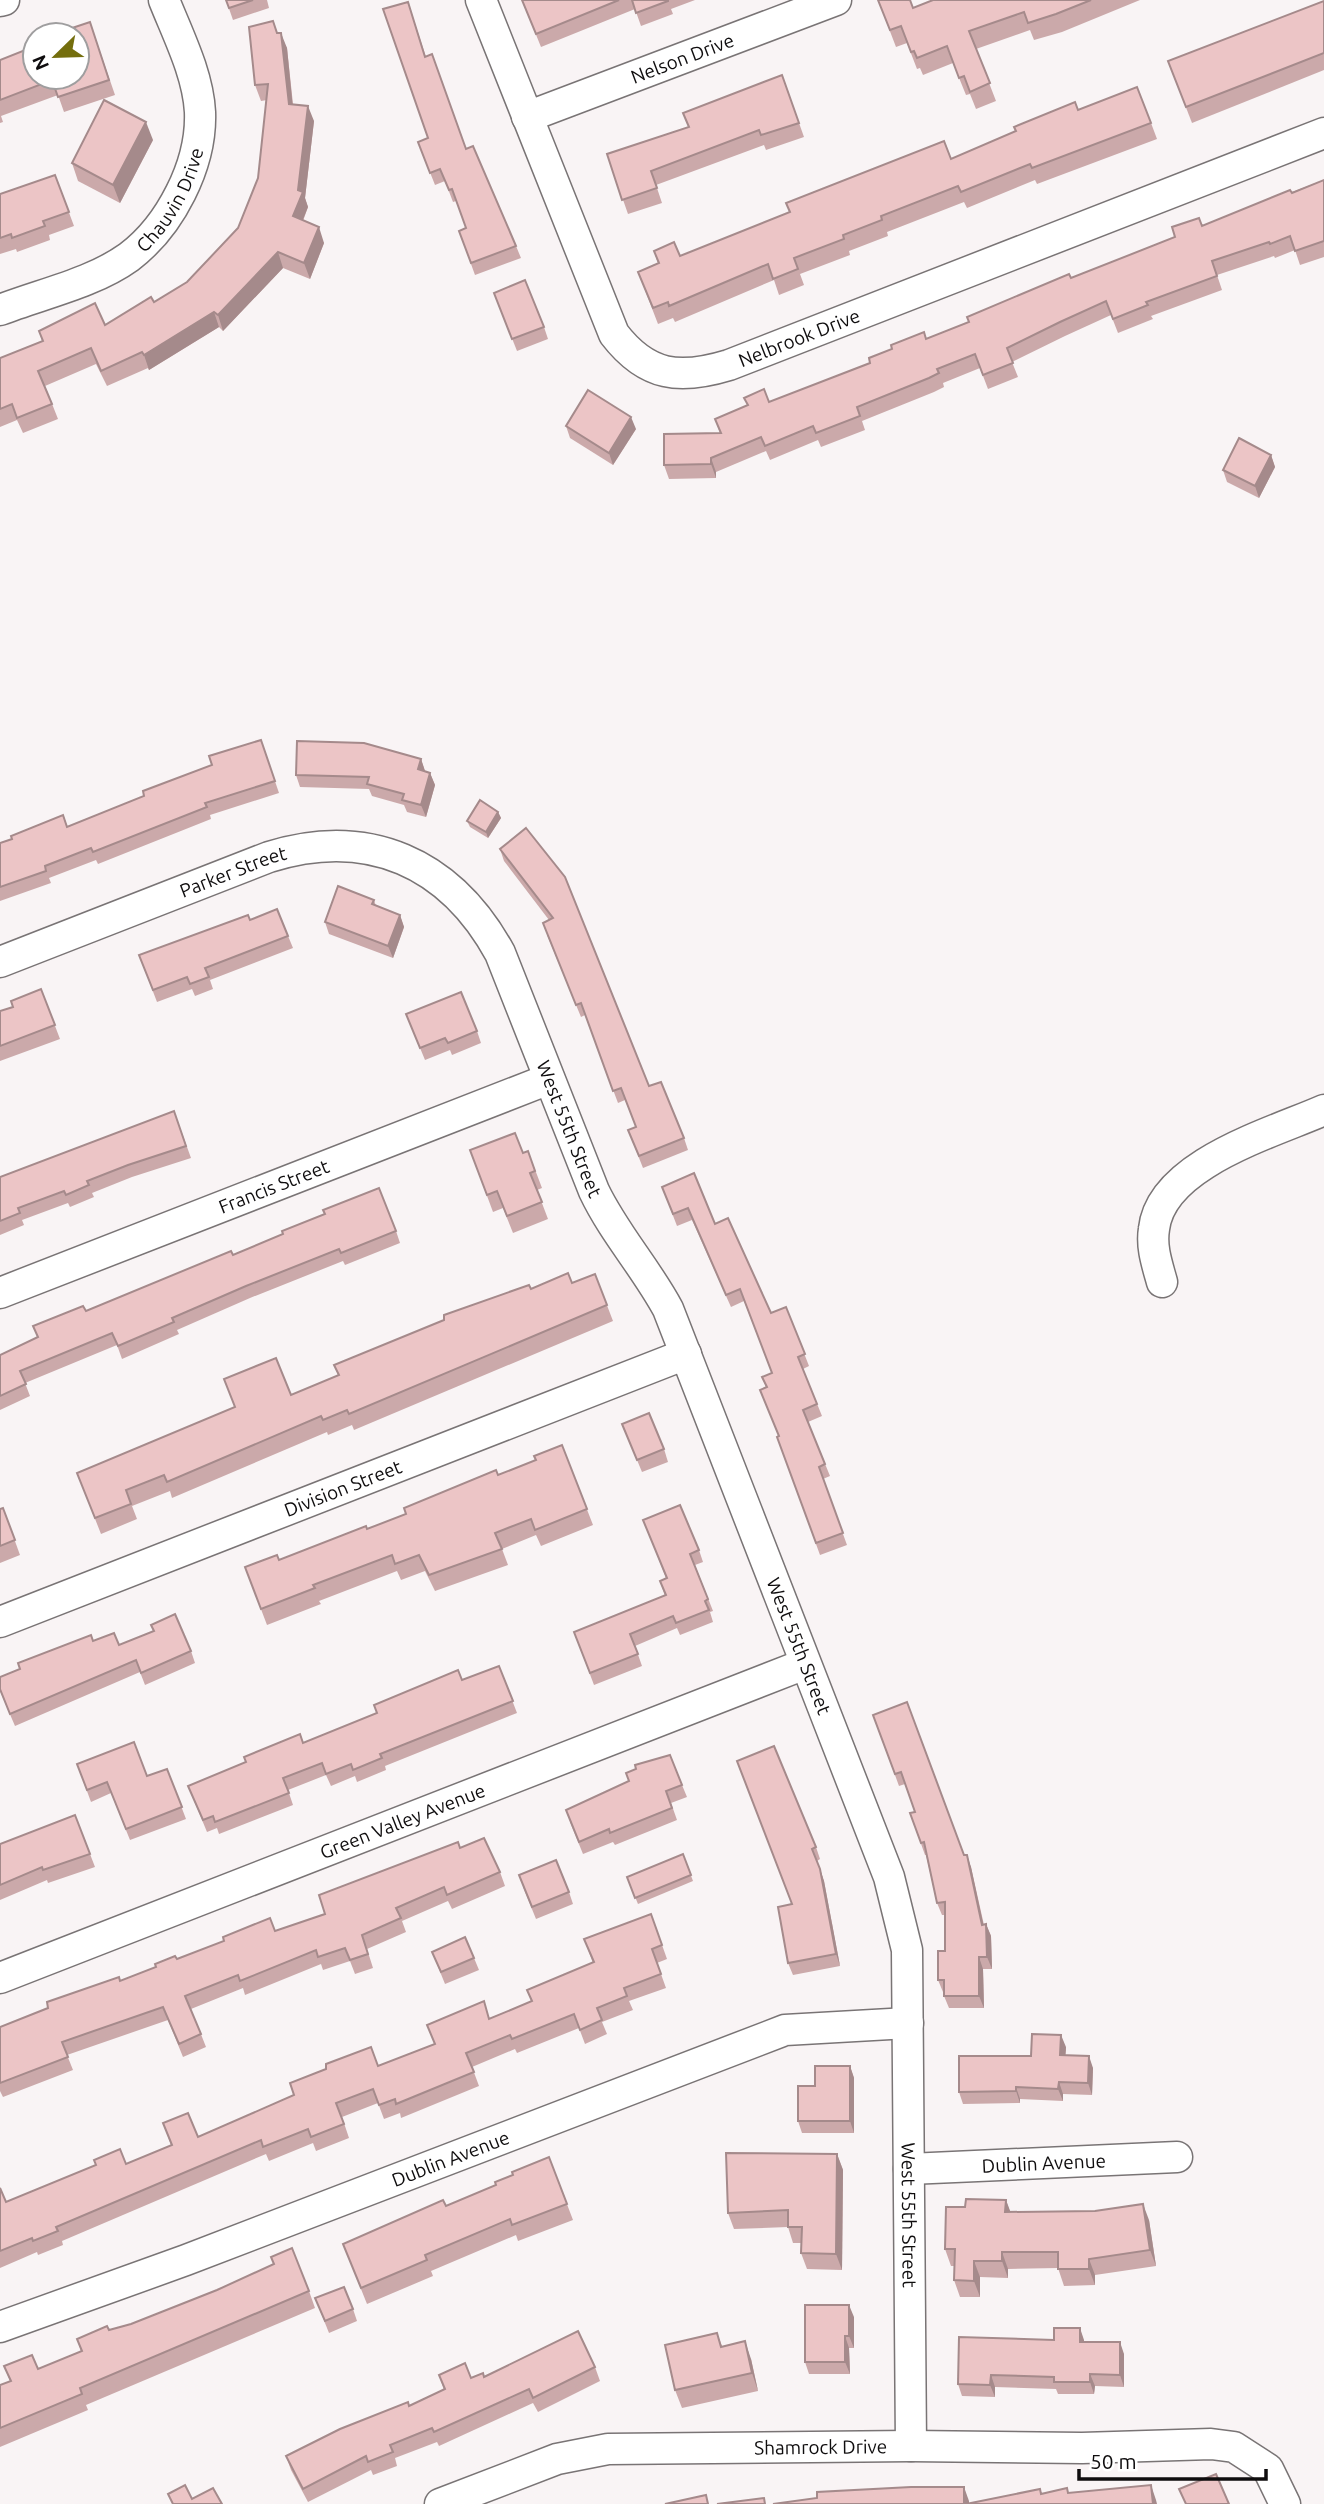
<svg xmlns="http://www.w3.org/2000/svg" width="1324" height="2504" font-family="Ubuntu,sans-serif">
<style>
.lines{fill:none;stroke-linecap:round;stroke-linejoin:round}
.minor-casing{stroke:#797475;stroke-width:33}
.minor{stroke:#fff;stroke-width:30}
.wall{fill:#cba9aa}
.shaded-wall{fill:#a58a8b}
.building{fill:#ecc5c6;stroke:#a58a8b;stroke-width:2}
.labels{text-anchor:middle;dominant-baseline:central;stroke-width:5;stroke-linejoin:round;paint-order:stroke}
.street-label{font-size:19px;fill:#0f0d0e;stroke:#fff}
</style>
<rect width="100%" height="100%" fill="#f9f4f5"/>
<g class="lines">
<g class="minor-casing">
<g id="minor">
<path id="s1" d="M481,0L614,334C647,377 680,380 729,365L1324,133"/>
<path d="M0,1L4,0"/>
<path id="s2" d="M527,117L836,0"/>
<path id="s3" d="M0,310C41,294 93,283 129,257C170,226 202,165 200,112C198,74 178,35 164,0"/>
<path id="s4" d="M0,962L269,857C368,826 450,862 500,953L594,1191C614,1233 646,1268 668,1309L889,1877L907,1950L911,2446"/>
<path d="M1162,1282C1157,1264 1151,1247 1154,1229C1161,1164 1272,1133 1324,1110"/>
<path id="s5" d="M0,1293L549,1079"/>
<path id="s6" d="M0,1622L686,1354"/>
<path id="s7" d="M0,1978L805,1664"/>
<path id="s8" d="M909,2169L1177,2157"/>
<path id="s9" d="M0,2327L186,2260L785,2030L908,2023"/>
<path id="s10" d="M440,2504L557,2459L608,2449L911,2446L1082,2448L1211,2444L1234,2447L1268,2469L1285,2504"/>
</g>
</g>
<use href="#minor" class="minor"/>
</g>
<g class="wall">
<path d="M226,0H267L269,8L233,20Z"/>
<path d="M522,0H695L671,9L673,14L641,26L635,9L541,47Z"/>
<path d="M878,0L913,8L933,0H1140L1062,32L1034,40L1030,30L976,49L996,101L976,109L970,94L966,95L953,63L923,75L920,68L917,69L907,43L896,47Z"/>
<path d="M1324,1V70L1192,123L1168,61Z"/>
<path d="M408,2L426,57L466,149L516,246L521,258L475,275L459,231L466,228L456,201L453,202L445,181L435,185L418,142L428,138Z"/>
<path d="M90,22L115,95L64,112L58,95L1,116L3,122L0,123V60L28,49Z"/>
<path d="M278,33L287,48L293,104L314,121L305,198L308,207L303,221L324,243L310,279L283,268L223,331L219,327L149,370L148,368L107,386L96,364L45,386L58,419L23,433L17,420L0,427V358L42,341L39,331L105,325L154,302L187,282L238,228L258,178L267,100L261,101L255,85Z"/>
<path d="M782,75L804,137L766,150L764,145L656,185L662,203L628,214L607,154L689,127Z"/>
<path d="M1078,110L1151,123L1157,139L1037,184L1035,180L967,208L964,202L887,232L888,236L849,251L850,255L800,274L804,285L779,295L774,280L675,322L673,318L658,324L638,272L658,264L654,251L680,256L951,159Z"/>
<path d="M153,140L120,203L78,181L72,163Z"/>
<path d="M55,175L74,226L49,235L50,240L17,252L16,249L0,254V194Z"/>
<path d="M1324,180V257L1300,265L1295,250L1275,258L1274,256L1217,275L1222,290L1151,316L1153,319L1118,333L1111,315L1065,336L1012,362L1018,377L988,389L980,368L943,383L944,387L934,392L862,421L865,430L821,447L818,440L770,460L766,451L716,472V478L669,479L664,465L720,433L715,419L769,402L870,363L969,322L1071,278L1202,226Z"/>
<path d="M494,293L544,327L548,339L517,351Z"/>
<path d="M566,426L636,429L613,465L570,438Z"/>
<path d="M1271,455L1275,467L1259,498L1227,482L1223,470Z"/>
<path d="M261,740L279,793L210,815L211,819L98,864L96,860L49,878L51,883L0,901V843L67,827L144,796L212,765Z"/>
<path d="M421,759L425,771L430,773L435,785L426,817L407,812L404,805L372,796L369,789L300,787L296,775Z"/>
<path d="M498,812L501,818L488,838L470,827L467,821Z"/>
<path d="M526,828L649,1086L684,1138L688,1150L643,1168L628,1130L636,1127L625,1100L618,1103L585,1015L581,1017L547,935L549,920L504,861L500,849Z"/>
<path d="M374,900L376,906L400,915L404,927L393,958L329,934L325,922Z"/>
<path d="M277,909L293,948L210,980L213,989L195,996L192,989L157,1002L139,955L250,920Z"/>
<path d="M41,989L60,1039L0,1061V1011L13,1007Z"/>
<path d="M411,1026L477,1031L481,1043L452,1055L450,1050L425,1060Z"/>
<path d="M174,1111L191,1158L132,1177L92,1193L94,1197L70,1207L68,1203L22,1220L24,1225L0,1235V1177Z"/>
<path d="M470,1150L523,1153L528,1151L542,1188L537,1190L548,1219L513,1233L503,1208L493,1212Z"/>
<path d="M662,1187L715,1224L771,1313L786,1307L809,1366L803,1369L822,1416L808,1422L830,1476L823,1479L847,1545L820,1555L777,1437L779,1436L760,1390L766,1387L762,1377L772,1373L744,1301L731,1307L692,1220L677,1226Z"/>
<path d="M396,1231L400,1243L345,1265L343,1261L250,1298L177,1330L179,1334L122,1359L117,1345L25,1383L30,1396L0,1410V1355L37,1338L86,1311L233,1255Z"/>
<path d="M595,1274L613,1321L354,1430L352,1425L328,1435L327,1432L172,1498L170,1491L132,1506L137,1519L101,1534L77,1473L235,1407L224,1379L291,1395L338,1375L334,1365L531,1289L572,1283Z"/>
<path d="M622,1424L664,1449L668,1462L642,1472Z"/>
<path d="M562,1445L593,1525L541,1546L536,1535L502,1549L508,1565L435,1591L425,1571L401,1580L397,1571L319,1601L321,1604L267,1625L245,1567L279,1560L367,1529L406,1514L536,1460Z"/>
<path d="M3,1508L20,1555L0,1563V1509Z"/>
<path d="M648,1532L699,1550L703,1562L695,1565L713,1611L710,1612L713,1622L680,1635L677,1628L635,1646L642,1666L594,1685L574,1632L665,1596L660,1581L666,1578Z"/>
<path d="M93,1641L119,1645L191,1651L195,1663L145,1685L140,1672L15,1726L0,1691V1677Z"/>
<path d="M499,1666L517,1713L385,1766L386,1770L357,1782L355,1776L331,1786L326,1775L288,1790L293,1805L219,1834L217,1828L207,1832L188,1786L303,1743Z"/>
<path d="M873,1715L971,1867L984,1925L986,1924L991,1936L992,1969H983L984,2008H949L944,1996V1992H943L938,1980L945,1951V1915H942L937,1903L926,1855H925L910,1813L915,1812L905,1784L899,1786Z"/>
<path d="M737,1761L816,1847L820,1859L817,1861L824,1881L840,1966L793,1975L788,1963L792,1904Z"/>
<path d="M77,1764L147,1776L167,1769L186,1819L130,1840L111,1793L91,1802Z"/>
<path d="M682,1785L687,1797L671,1803L677,1820L615,1845L613,1842L583,1854L570,1822Z"/>
<path d="M75,1815L95,1867L48,1883L47,1880L0,1900V1844Z"/>
<path d="M460,1848L500,1872L505,1886L452,1909L448,1901L402,1921L406,1932L367,1949L373,1968L355,1974L350,1961L323,1970L321,1964L245,1995L243,1988L191,2009L206,2047L183,2057L168,2020L67,2055L73,2070L3,2097L0,2091V2027L177,1959L275,1931L325,1914Z"/>
<path d="M683,1854L693,1881L638,1904L627,1877Z"/>
<path d="M523,1887L569,1892L573,1904L536,1919Z"/>
<path d="M651,1914L667,1959L657,1963L666,1988L629,2001L633,2010L602,2022L607,2034L585,2044L579,2028L517,2053L515,2049L472,2067L479,2086L401,2118L400,2113L384,2119L378,2103L342,2117L349,2138L316,2151L313,2143L269,2161L266,2154L62,2241L63,2245L38,2255L37,2252L0,2268V2188L6,2202L126,2164L171,2145L163,2123L198,2137L435,2045L427,2025L490,2018L532,2001L527,1990L593,1963L584,1939Z"/>
<path d="M432,1952L474,1958L479,1970L445,1984Z"/>
<path d="M1066,2047L1065,2055L1093,2068L1092,2095L1063,2094V2101L1020,2099V2103L963,2104L959,2092L1031,2056Z"/>
<path d="M850,2066L854,2078V2133H802L798,2121Z"/>
<path d="M837,2154L843,2170L842,2270L807,2269L801,2253V2243H793L788,2227L734,2229L728,2213Z"/>
<path d="M549,2157L573,2220L518,2241L516,2235L431,2271L433,2276L367,2304L343,2244L446,2206L496,2185L513,2175Z"/>
<path d="M1006,2200L1010,2212L1149,2220L1156,2266L1095,2275V2285L1064,2286L1058,2268L1008,2269V2278L980,2277V2297H960L954,2280L955,2266H951L945,2249L965,2207Z"/>
<path d="M309,2291L315,2308L86,2405L88,2410L0,2447V2385L10,2381L4,2366L38,2369L81,2351L77,2339L109,2330Z"/>
<path d="M315,2298L353,2309L357,2321L329,2333Z"/>
<path d="M854,2317V2348H849L850,2374H809L805,2362Z"/>
<path d="M717,2333L722,2346L751,2359L758,2391L682,2408L675,2390Z"/>
<path d="M1054,2340H1084V2342L1124,2354V2387L1095,2386L1094,2394H1058L1056,2389L995,2387V2397L962,2396L958,2384Z"/>
<path d="M595,2367L600,2381L538,2412L533,2403L439,2446L437,2442L395,2458L397,2466L373,2475L371,2470L308,2502L291,2470L286,2456L409,2406L444,2390L439,2375L471,2378Z"/>
</g>
<g class="shaded-wall">
<path d="M281,33L287,48L294,119L289,104Z"/>
<path d="M308,106L314,121L305,198L308,207L298,232L293,216L298,190Z"/>
<path d="M146,122L153,140L120,203L113,185Z"/>
<path d="M319,227L324,243L310,279L304,263Z"/>
<path d="M278,252L283,268L223,331L218,315Z"/>
<path d="M214,312L219,327L149,370L144,355Z"/>
<path d="M631,417L636,429L613,465L609,453Z"/>
<path d="M1271,455L1275,467L1259,498L1255,486Z"/>
<path d="M711,458L716,472V478L711,464Z"/>
<path d="M421,759L425,771L418,769Z"/>
<path d="M430,773L435,785L426,817L421,805Z"/>
<path d="M498,812L501,818L488,838L486,832Z"/>
<path d="M400,915L404,927L393,958L388,946Z"/>
<path d="M967,1855L971,1867L986,1937L982,1925Z"/>
<path d="M820,1869L824,1881L840,1966L836,1954Z"/>
<path d="M986,1924L991,1936L992,1969L987,1957Z"/>
<path d="M979,1957L983,1969L984,2008L979,1996Z"/>
<path d="M1061,2035L1066,2047L1065,2067L1060,2055Z"/>
<path d="M1089,2056L1093,2068L1092,2095L1088,2083Z"/>
<path d="M850,2066L854,2078V2133L850,2121Z"/>
<path d="M1059,2082L1063,2094V2101L1058,2089Z"/>
<path d="M1016,2087L1020,2099V2103L1016,2091Z"/>
<path d="M837,2154L843,2170L842,2270L836,2254Z"/>
<path d="M1006,2200L1012,2216L1005,2212Z"/>
<path d="M1143,2204L1149,2220L1156,2266L1150,2250Z"/>
<path d="M1002,2252L1008,2269V2278L1002,2261Z"/>
<path d="M1089,2259L1095,2275V2285L1089,2269Z"/>
<path d="M974,2261L980,2277V2297L974,2281Z"/>
<path d="M849,2305L854,2317V2348L849,2336Z"/>
<path d="M1080,2328L1084,2340V2354L1080,2342Z"/>
<path d="M845,2336L849,2348L850,2374L845,2362Z"/>
<path d="M745,2341L751,2359L758,2391L752,2373Z"/>
<path d="M1120,2342L1124,2354V2387L1120,2375Z"/>
<path d="M1090,2374L1095,2386L1094,2394L1090,2382Z"/>
<path d="M991,2375L995,2387V2397L990,2385Z"/>
<path d="M1151,2485L1156,2500L1157,2504H1153Z"/>
<path d="M964,2487L969,2501V2504H964Z"/>
</g>
<g class="building">
<path d="M226,0H253L229,8Z"/>
<path d="M522,0H619L536,34Z"/>
<path d="M632,0H668V1L636,13Z"/>
<path d="M878,0H910L913,8L933,0H1091L1056,14L1028,23L1024,12L969,31L990,83L970,92L964,76L959,78L947,46L917,58L914,51L911,52L901,26L890,30Z"/>
<path d="M1324,1V53L1186,107L1168,61Z"/>
<path d="M408,2L425,57L432,54L466,149L473,146L516,246L471,263L459,231L466,228L452,189L449,190L440,169L430,173L418,142L428,138L383,9Z"/>
<path d="M273,21L277,33H281L289,104L308,106L298,190L303,192L293,216L319,227L304,263L278,252L218,315L214,312L144,355L142,352L101,371L91,348L38,371L52,404L17,418L12,404L0,409V358L43,341L39,331L95,303L105,325L151,297L154,302L187,282L238,228L258,178L268,84L255,85L249,27Z"/>
<path d="M90,22L109,80L58,97L52,80L0,100V60L28,49L26,44L35,40V77H77V35H51Z"/>
<path d="M782,75L799,123L761,135L759,130L651,171L657,188L622,200L607,154L689,127L683,113Z"/>
<path d="M1137,87L1151,123L1032,168L1030,164L961,192L958,186L881,216L882,220L843,235L844,239L794,258L798,269L773,279L768,264L669,306L668,302L653,308L638,272L659,263L654,251L674,242L680,256L790,212L786,203L944,141L951,159L1016,131L1014,127L1075,102L1078,110Z"/>
<path d="M104,100L146,122L113,185L72,163Z"/>
<path d="M55,175L69,212L43,221L45,226L12,238L11,234L0,238V194Z"/>
<path d="M1324,180V241L1295,251L1290,236L1270,244L1269,242L1212,261L1217,276L1146,302L1148,305L1113,319L1106,301L1060,322L1007,348L1013,363L983,375L975,354L937,369L939,373L929,378L857,407L860,416L816,433L813,426L765,446L761,437L711,458V464L664,465V434L721,433L715,419L748,405L744,398L764,389L769,402L870,363L869,358L892,349L891,345L924,332L926,339L969,322L967,317L1069,274L1071,278L1175,237L1172,227L1199,218L1202,226L1290,190L1292,193Z"/>
<path d="M525,280L544,327L512,339L494,293Z"/>
<path d="M588,390L631,417L609,453L566,426Z"/>
<path d="M1239,438L1271,455L1255,486L1223,470Z"/>
<path d="M261,740L275,781L205,803L207,807L93,852L91,848L45,866L46,871L0,887V843L12,839L11,836L63,815L67,827L144,796L143,791L212,765L209,756Z"/>
<path d="M297,741L364,743L421,759L418,769L430,773L421,805L402,800L404,794L367,784L369,777L296,775Z"/>
<path d="M480,800L498,812L486,832L467,821Z"/>
<path d="M526,828L565,877L649,1086L661,1082L684,1138L639,1156L628,1130L636,1127L621,1088L613,1091L581,1003L576,1005L543,923L553,918L500,849Z"/>
<path d="M338,886L374,900L372,904L400,915L388,946L325,922Z"/>
<path d="M277,909L288,936L205,968L209,977L190,984L187,977L153,990L139,955L248,915L250,920Z"/>
<path d="M41,989L55,1025L0,1046V1011L13,1007L11,1001Z"/>
<path d="M461,992L477,1031L448,1043L445,1038L420,1048L406,1014Z"/>
<path d="M174,1111L186,1146L128,1165L87,1181L89,1185L66,1195L64,1191L18,1208L20,1213L0,1221V1177Z"/>
<path d="M515,1133L523,1153L528,1151L535,1171L530,1173L542,1202L507,1216L497,1191L487,1195L470,1150Z"/>
<path d="M694,1173L715,1224L728,1218L771,1313L786,1307L805,1354L798,1357L817,1404L803,1410L825,1464L819,1467L843,1533L816,1543L777,1437L779,1436L760,1390L767,1387L762,1377L772,1373L740,1289L726,1295L688,1208L673,1214L662,1187Z"/>
<path d="M379,1188L396,1231L341,1253L339,1249L246,1286L172,1318L174,1322L118,1346L112,1333L20,1371L26,1384L0,1396V1355L38,1337L33,1326L83,1306L86,1311L231,1251L233,1255L283,1234L282,1231L325,1214L323,1210Z"/>
<path d="M568,1273L572,1283L595,1274L607,1305L349,1414L347,1410L323,1420L321,1416L167,1482L164,1475L126,1490L131,1504L95,1518L77,1473L235,1407L224,1379L276,1358L291,1395L339,1375L334,1365L444,1320V1315L529,1285L531,1289Z"/>
<path d="M649,1413L664,1449L637,1460L622,1424Z"/>
<path d="M562,1445L587,1509L535,1530L531,1519L495,1533L502,1549L429,1575L419,1555L395,1564L392,1555L313,1585L315,1588L261,1609L245,1567L277,1555L279,1560L366,1526L367,1529L406,1514L404,1508L496,1470L498,1475L536,1460L534,1456Z"/>
<path d="M680,1505L699,1550L690,1554L708,1599L705,1601L709,1610L676,1623L673,1616L630,1634L638,1654L590,1673L574,1632L666,1595L660,1581L667,1578L643,1520Z"/>
<path d="M3,1508L15,1540L0,1546V1509Z"/>
<path d="M175,1614L191,1651L141,1673L136,1660L10,1714L0,1689V1677L20,1669L18,1663L91,1635L93,1641L114,1633L119,1645L154,1631L151,1625Z"/>
<path d="M499,1666L513,1701L380,1754L382,1758L353,1770L351,1764L326,1774L322,1763L283,1778L289,1793L215,1822L213,1816L203,1820L188,1786L246,1762L244,1757L300,1734L303,1743L377,1713L374,1705L458,1670L462,1680Z"/>
<path d="M907,1702L964,1855H967L982,1925L986,1924L987,1957H979V1996H944V1980H938V1951H945V1902L937,1903L924,1842L921,1843L910,1813L915,1812L901,1772L895,1774L873,1715Z"/>
<path d="M134,1742L147,1776L167,1769L182,1807L126,1829L107,1782L87,1790L77,1764Z"/>
<path d="M774,1746L816,1847L812,1849L820,1869L836,1954L788,1963L778,1907L792,1904L737,1761Z"/>
<path d="M670,1755L682,1785L666,1791L672,1808L610,1833L609,1829L579,1842L566,1810L629,1781L626,1773L636,1769L635,1765Z"/>
<path d="M75,1815L90,1854L43,1870L42,1867L0,1885V1844Z"/>
<path d="M484,1838L500,1872L447,1895L444,1887L396,1908L401,1918L362,1935L368,1954L350,1960L345,1948L318,1957L316,1950L240,1981L238,1975L185,1996L201,2034L179,2044L163,2007L62,2042L68,2057L0,2083V2027L48,2008L47,2002L119,1977L120,1981L156,1967L155,1964L175,1956L177,1959L224,1941L223,1937L270,1918L275,1931L325,1914L319,1895L458,1842L460,1848Z"/>
<path d="M683,1854L691,1875L635,1898L627,1877Z"/>
<path d="M556,1860L569,1892L532,1907L519,1875Z"/>
<path d="M651,1914L662,1945L652,1949L661,1974L624,1988L627,1996L597,2008L602,2020L580,2030L574,2014L512,2039L510,2035L466,2053L474,2072L396,2104L395,2099L379,2105L373,2089L336,2103L344,2124L311,2137L308,2129L263,2147L261,2140L56,2227L58,2231L33,2241L32,2238L0,2251V2188L6,2202L96,2165L94,2160L120,2149L126,2164L172,2145L163,2123L188,2113L198,2137L294,2095L290,2083L326,2069V2064L371,2047L378,2066L435,2044L427,2025L484,2001L489,2019L532,2001L527,1990L594,1962L584,1939Z"/>
<path d="M465,1937L474,1958L441,1972L432,1952Z"/>
<path d="M1032,2034L1061,2035L1060,2055L1089,2056L1088,2083L1059,2082L1058,2089L1016,2087V2091L959,2092V2056H1031Z"/>
<path d="M815,2066H850V2121H798V2086H815Z"/>
<path d="M726,2153L837,2154L836,2254L801,2253L802,2227H788V2210L728,2213Z"/>
<path d="M549,2157L567,2204L512,2225L510,2219L425,2255L427,2260L361,2288L343,2244L443,2200L446,2206L496,2185L495,2182L513,2175L512,2172Z"/>
<path d="M966,2199L1006,2200L1005,2212L1095,2211L1143,2204L1150,2250L1089,2259V2269H1058V2252H1002V2261H974V2281L954,2280L955,2249H945L946,2207H965Z"/>
<path d="M292,2248L309,2291L80,2388L82,2394L0,2428V2385L11,2381L4,2366L32,2355L38,2369L82,2351L77,2339L107,2326L109,2330L131,2324L217,2290L274,2264L271,2257Z"/>
<path d="M344,2287L353,2309L325,2321L315,2298Z"/>
<path d="M805,2305H849V2336H845V2362H805Z"/>
<path d="M1054,2328H1080V2342H1120V2375L1090,2374V2382H1054V2377L991,2375L990,2385L958,2384L959,2337L1054,2340Z"/>
<path d="M578,2331L595,2367L533,2398L529,2389L434,2432L432,2428L390,2445L393,2452L368,2462L366,2456L303,2489L286,2456L340,2429L408,2402L409,2406L445,2389L439,2375L465,2363L471,2378L483,2373L484,2377Z"/>
<path d="M717,2333L721,2347L745,2341L752,2373L675,2390L665,2345Z"/>
<path d="M1216,2474L1229,2504H1186L1179,2489Z"/>
<path d="M185,2485L192,2499L213,2488L222,2504H173L168,2494Z"/>
<path d="M1151,2485L1153,2504H966L1040,2489L1041,2494L1067,2488L1068,2493Z"/>
<path d="M911,2487H964V2504H773L817,2498V2492Z"/>
<path d="M706,2495L708,2504H665Z"/>
<path d="M764,2498L765,2504H717Z"/>
</g>
<g class="labels">
<g class="street-label">
<text stroke="none"><textPath href="#s2" startOffset="166">Nelson Drive</textPath></text>
<text stroke="none"><textPath href="#s3" startOffset="212">Chauvin Drive</textPath></text>
<text stroke="none"><textPath href="#s1" startOffset="564">Nelbrook Drive</textPath></text>
<text stroke="none"><textPath href="#s4" startOffset="250">Parker Street</textPath></text>
<text stroke="none"><textPath href="#s4" startOffset="752">West 55th Street</textPath></text>
<text stroke="none"><textPath href="#s5" startOffset="294">Francis Street</textPath></text>
<text stroke="none"><textPath href="#s6" startOffset="368">Division Street</textPath></text>
<text stroke="none"><textPath href="#s4" startOffset="1320">West 55th Street</textPath></text>
<text stroke="none"><textPath href="#s7" startOffset="432">Green Valley Avenue</textPath></text>
<text stroke="none"><textPath href="#s9" startOffset="481">Dublin Avenue</textPath></text>
<text stroke="none"><textPath href="#s8" startOffset="135">Dublin Avenue</textPath></text>
<text stroke="none"><textPath href="#s4" startOffset="1908">West 55th Street</textPath></text>
<text stroke="none"><textPath href="#s10" startOffset="390">Shamrock Drive</textPath></text>
</g>
</g>
<g transform="translate(56 56) rotate(247)"><circle r="33" fill="#ffffff" stroke="#9f9e9f" stroke-width="2"/>
<path d="M0-5L12 26L0 18L-12 26Z" fill="#746e0d"/>
<text y="-10" font-size="19" font-weight="bold" text-anchor="middle" fill="#0f0d0e">N</text>
</g>
<path d="M1079 2469v10h187v-10" fill="none" stroke="#0f0d0e" stroke-width="3.5"/>
<text x="1090" y="2469" font-size="21" fill="#0f0d0e" stroke="#ffffff" stroke-width="5" paint-order="stroke">50 m</text>
</svg>
